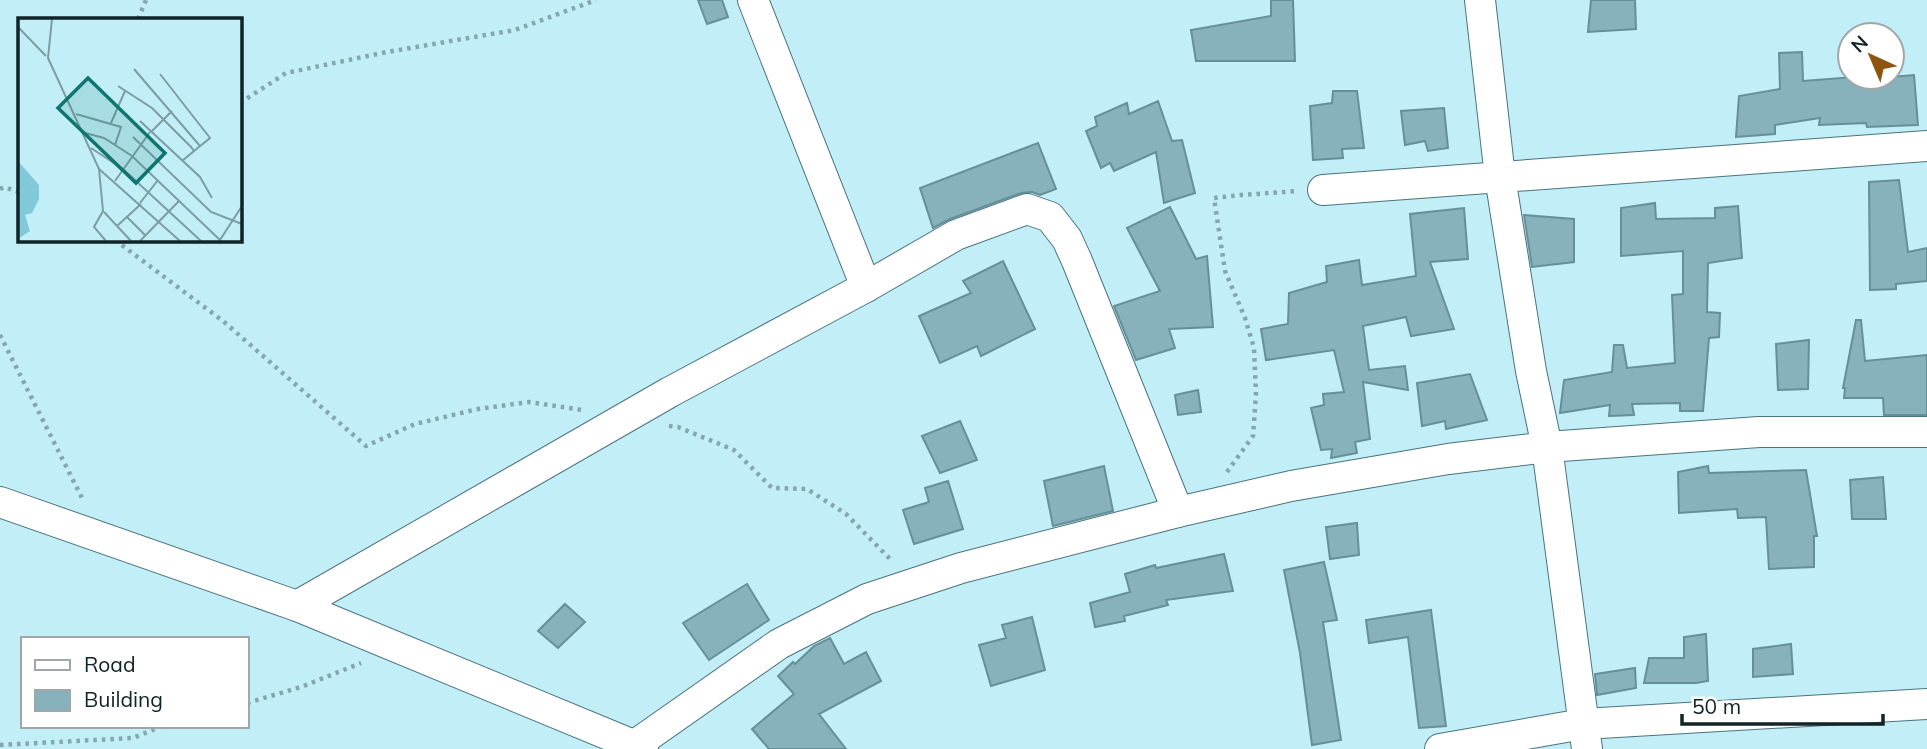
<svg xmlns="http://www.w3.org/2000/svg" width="1927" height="749" font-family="Mulish,sans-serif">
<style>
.building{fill:#87b2bc;stroke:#658f99;stroke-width:2}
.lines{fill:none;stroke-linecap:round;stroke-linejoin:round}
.minor-casing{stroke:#4a737c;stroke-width:32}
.path{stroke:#84a7af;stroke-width:4.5;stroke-dasharray:3.5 5;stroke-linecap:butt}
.minor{stroke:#fff;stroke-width:30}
.inset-road{fill:none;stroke:#7b9da4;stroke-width:2}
.view{fill:#0f766e;fill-opacity:0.15;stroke:#0f766e;stroke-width:3.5}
.inset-edge{fill:none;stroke:#112326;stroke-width:3.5}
</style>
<rect width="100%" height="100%" fill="#c2eef8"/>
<g class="building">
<path d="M698,0H722L728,17L707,24Z"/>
<path d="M1271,0H1293L1295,61H1196L1191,30L1271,16Z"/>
<path d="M1591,0H1635L1636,29L1588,32Z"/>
<path d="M1802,52L1803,81L1854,77V80L1914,75L1918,125L1867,127L1866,123L1819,125L1820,118L1775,125V134L1736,137L1739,96L1780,89L1779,53Z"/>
<path d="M1333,91H1357L1364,148L1342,149L1343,158L1313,160L1310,106L1332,103Z"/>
<path d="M1158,101L1172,141L1182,140L1195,193L1164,203L1156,152L1114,171L1110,163L1101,168L1086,131L1097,126L1095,117L1127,103L1129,114Z"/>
<path d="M1444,108L1448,148L1428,151L1425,141L1405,145L1401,111Z"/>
<path d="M1038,143L1056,189L1040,195L1032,192L1021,193L950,219L933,228L920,188Z"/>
<path d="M1899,180L1908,252L1927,248V281L1896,284V289L1870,290L1869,182Z"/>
<path d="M1655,203L1656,219L1715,218V208L1738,206L1742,258L1708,263L1707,312L1720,313L1719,337L1709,338L1703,411H1680V403L1632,404L1634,415L1609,416L1610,405L1560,413L1564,380L1612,372L1614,345H1623L1627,368L1675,363L1672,295L1683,294V251L1621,256V208Z"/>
<path d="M1170,207L1196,259L1207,256L1213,327L1169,329L1175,348L1136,360L1114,306L1160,291L1127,228Z"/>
<path d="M1464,208L1468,259L1430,262L1454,329L1411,336L1406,317L1363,326L1369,370L1405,366L1408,390L1363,382L1370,439L1355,442L1357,453L1331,458L1332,449L1321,450L1311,408L1324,405L1323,394L1344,392L1334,350L1266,360L1261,329L1288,324L1289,293L1327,282L1326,266L1359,260L1362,285L1416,276L1410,214Z"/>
<path d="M1524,215L1574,219V262L1532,267Z"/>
<path d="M1003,261L1035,329L981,356L977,346L940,363L919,316L971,293L963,281Z"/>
<path d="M1856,320H1861L1865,361L1927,355V415H1884L1883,398H1844L1845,388H1843Z"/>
<path d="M1809,340L1808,389L1778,390L1776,344Z"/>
<path d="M1470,374L1487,420L1446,429L1445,421L1422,426L1417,383Z"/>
<path d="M1198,390L1201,412L1178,415L1175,395Z"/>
<path d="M960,421L977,460L940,473L922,436Z"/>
<path d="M1104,466L1113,511L1053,526L1044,481Z"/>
<path d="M1708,466L1709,473L1806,470L1817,536H1814V567L1769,569L1766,517L1738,518L1737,509L1679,513L1678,472Z"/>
<path d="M1883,477L1886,519H1852L1850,480Z"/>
<path d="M948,481L963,529L914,544L903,510L929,502L925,488Z"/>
<path d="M1357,523L1359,555L1330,559L1326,527Z"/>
<path d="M1224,554L1233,591L1166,600L1168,605L1124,616L1125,621L1095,627L1090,603L1130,592L1125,574L1155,565L1156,568Z"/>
<path d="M1324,562L1337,620L1323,622L1341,740L1312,745L1300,653L1284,570Z"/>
<path d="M747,584L769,620L709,660L683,623Z"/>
<path d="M565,604L585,622L558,648L538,631Z"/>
<path d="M1431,610L1446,726L1419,728L1408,637L1369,643L1366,620Z"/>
<path d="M1032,617L1045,670L991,686L979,645L1006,638L1002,625Z"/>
<path d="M1706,634L1708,681L1696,683H1644L1649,658H1684V637Z"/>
<path d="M830,638L844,664L866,652L881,681L819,714L846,749H769L752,729L794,694L778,676L793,662L795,664L814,646Z"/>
<path d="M1791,644L1793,674L1753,677V649Z"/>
<path d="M1635,668L1636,688L1597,695L1595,674Z"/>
</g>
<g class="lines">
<g class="minor-casing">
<g id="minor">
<path d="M753,0L866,287"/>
<path d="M1480,0L1500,177L1531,371L1547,447L1587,749"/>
<path d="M1323,190L1927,146"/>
<path d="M0,502L297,606L643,749"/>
<path d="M297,606L670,392L866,287L956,235L1027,209L1050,217L1067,239L1077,261L1178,512"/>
<path d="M635,745L779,644L867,599L961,568L1178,512L1291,486L1448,459L1547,447L1759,432H1927"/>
<path d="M1440,749L1583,724L1927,704"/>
</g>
</g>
<g class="path">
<path d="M138,19L146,0"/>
<path d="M240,103L286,73L387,52L515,30L596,0"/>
<path d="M0,189L4,187L19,192"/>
<path d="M115,240L223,321L366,446L415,424L478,409L529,402L582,410"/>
<path d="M0,335L83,500"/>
<path d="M669,426L678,427L734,450L772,488L807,489L846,514L893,562"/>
<path d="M1227,472L1253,436L1256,394L1254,348L1245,318L1225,271L1214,198L1241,195L1298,191"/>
<path d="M247,703L301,687L361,663"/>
<path d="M0,745L133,738L162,726"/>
</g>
<use href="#minor" class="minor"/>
</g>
<g transform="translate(18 18)">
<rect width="224" height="224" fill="#c2eef8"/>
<path d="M0,143L21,167V181L14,195L7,197L12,213L0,221Z" fill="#81c9d9"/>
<path class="inset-road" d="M34,1L30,40L81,151L85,193L76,209L88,223M0,9L28,38M116,51L182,128M142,56L192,120L176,133M100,68L134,90L173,129L176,133L164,143M58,96L103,109L97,127M122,103L182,159L194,180M93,105L107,73M133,114L154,93M67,115L86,120L114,138L203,223M115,119L193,194L224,206M73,130L105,151L183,223M81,151L162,223M97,163L132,114M122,185L140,162M86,194L113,223M109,199L127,217M99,208L123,186M202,222L224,188M122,223L161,183"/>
<path class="view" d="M70,60L147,135L118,165L40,90Z"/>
<rect width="224" height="224" class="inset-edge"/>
</g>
<rect x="21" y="637" width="228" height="91" fill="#ffffff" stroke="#a0a7a8" stroke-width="2"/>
<rect x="35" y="660" width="35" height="10" fill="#ffffff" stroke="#a0a7a8" stroke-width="2"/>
<text x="84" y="672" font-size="21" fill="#112326">Road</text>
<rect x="35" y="690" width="35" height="21" fill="#87b2bc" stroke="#a0a7a8" stroke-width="2"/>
<text x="84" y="707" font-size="21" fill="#112326">Building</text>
<g transform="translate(1871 56) rotate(316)"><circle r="33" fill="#ffffff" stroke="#a0a7a8" stroke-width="2"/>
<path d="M0-5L12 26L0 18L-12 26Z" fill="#8e5410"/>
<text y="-10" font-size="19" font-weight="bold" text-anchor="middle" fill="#112326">N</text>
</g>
<path d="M1682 714v10h201v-10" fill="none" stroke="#112326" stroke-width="3.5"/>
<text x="1692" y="714" font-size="21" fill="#112326" stroke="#ffffff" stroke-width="5" paint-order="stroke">50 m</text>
</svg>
